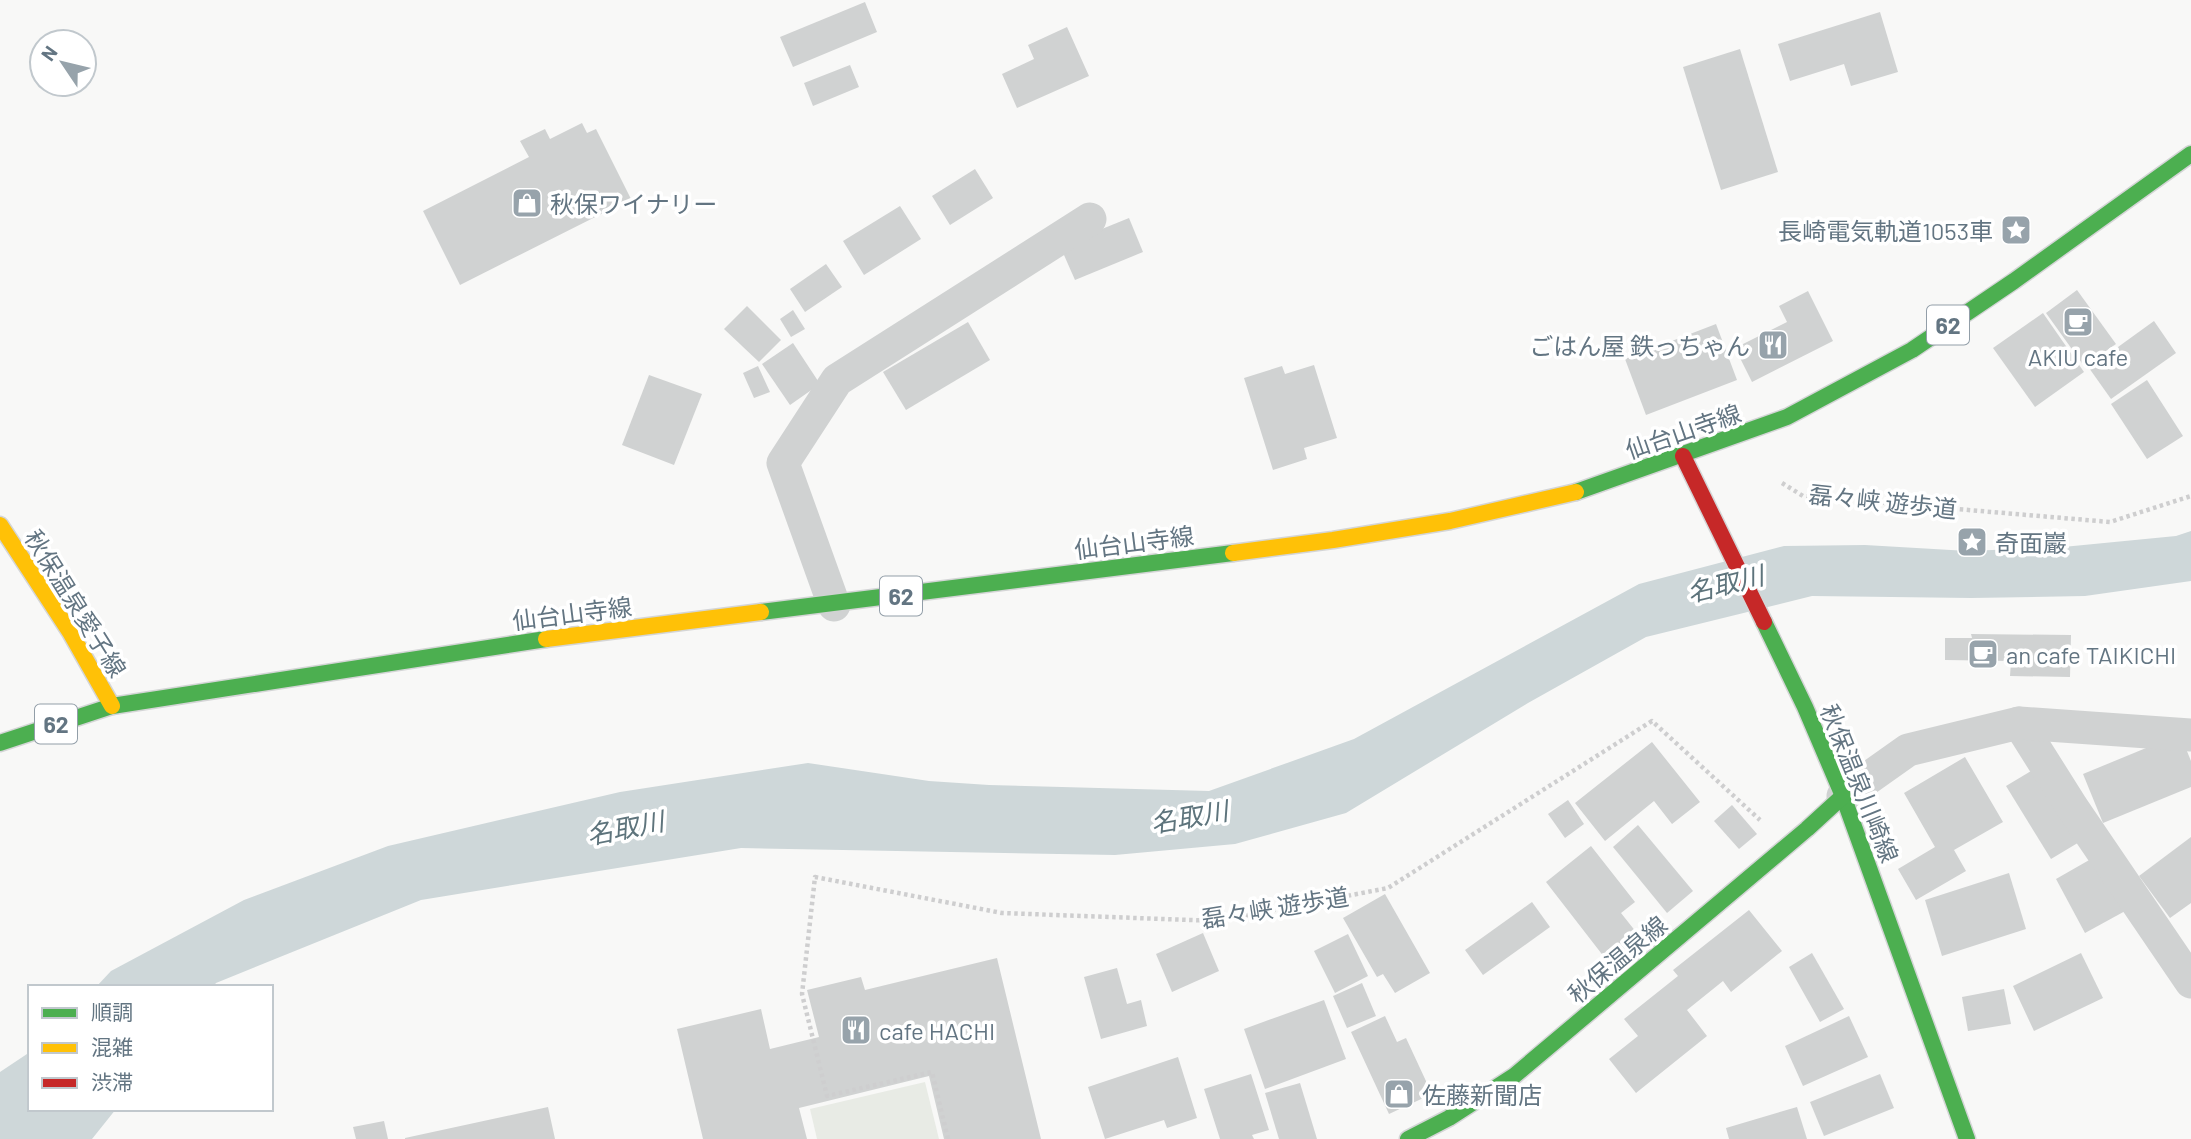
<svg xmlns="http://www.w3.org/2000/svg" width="2191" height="1139" font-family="Barlow,'Noto Sans JP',sans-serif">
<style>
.green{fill:#e8ebe5}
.water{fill:#ced7d9}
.building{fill:#d0d2d2}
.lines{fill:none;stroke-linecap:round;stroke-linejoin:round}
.fast-casing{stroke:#d4d5d6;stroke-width:19}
.slow-casing{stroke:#d4d5d6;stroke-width:19}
.jam-casing{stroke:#d4d5d6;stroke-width:19}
.path{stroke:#cececf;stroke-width:4.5;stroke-dasharray:3.5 3.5;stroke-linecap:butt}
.street{stroke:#d0d2d2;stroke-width:33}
.fast{stroke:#4caf50;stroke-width:16}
.slow{stroke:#ffc107;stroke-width:16}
.jam{stroke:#c62828;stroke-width:16}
.labels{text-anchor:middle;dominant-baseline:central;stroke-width:7;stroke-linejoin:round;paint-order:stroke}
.shield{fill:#fff;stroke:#929ea8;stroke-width:2}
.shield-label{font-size:23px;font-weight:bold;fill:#637582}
.poi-label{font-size:24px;fill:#637582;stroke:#fff;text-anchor:start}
.street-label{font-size:24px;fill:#637582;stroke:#fff}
.water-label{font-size:26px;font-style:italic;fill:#5e747c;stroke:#fff}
</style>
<rect width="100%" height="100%" fill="#f8f8f7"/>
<path class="green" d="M925,1082L939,1139H817L810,1109Z"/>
<g class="water">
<path d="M2191,531V581L2085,596L1971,598L1812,596L1646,637L1528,703L1346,813L1235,844L1115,855L741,848L421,900L216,983L213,987H96L111,971L244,900L388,846L620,792L808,763L929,781L989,785L1209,791L1354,739L1639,584L1784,546L1865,545L1968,551L2063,547L2176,536Z"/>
<path d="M30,1052V1109H116L92,1139H0V1072Z"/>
</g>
<g class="building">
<path d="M865,2L877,32L793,67L780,37Z"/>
<path d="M1880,12L1898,72L1851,86L1844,64L1790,81L1778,44Z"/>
<path d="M1067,27L1089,76L1017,108L1002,74L1034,59L1028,45Z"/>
<path d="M1740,49L1778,172L1721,190L1683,67Z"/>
<path d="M850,65L859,87L813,106L804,83Z"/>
<path d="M582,123L587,133L596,129L631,199L460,285L423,211L529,157L520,141L545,129L550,139Z"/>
<path d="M975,169L993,198L950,225L932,196Z"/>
<path d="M900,206L921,239L864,275L843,241Z"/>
<path d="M1129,218L1143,252L1075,280L1060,246Z"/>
<path d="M826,264L842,287L805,312L790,289Z"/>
<path d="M2077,290L2116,344L2084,366L2046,313Z"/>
<path d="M1808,291L1833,341L1752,382L1735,348L1787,322L1779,306Z"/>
<path d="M747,306L781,340L759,362L724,329Z"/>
<path d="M793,310L805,329L791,337L780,319Z"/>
<path d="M2043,313L2084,372L2035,407L1993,348Z"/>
<path d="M2154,321L2176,353L2111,399L2089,368Z"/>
<path d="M968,322L990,360L906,410L883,372Z"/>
<path d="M1716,324L1737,380L1646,415L1625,359Z"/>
<path d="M793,343L820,384L790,405L762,364Z"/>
<path d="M1314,365L1337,438L1304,448L1307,459L1273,470L1244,378L1282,366L1285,374Z"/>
<path d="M758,366L770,392L754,398L743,373Z"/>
<path d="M649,375L702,394L674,465L622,445Z"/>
<path d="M2147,380L2183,436L2147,459L2111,404Z"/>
<path d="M1971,634L2071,635L2070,677L2010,676L2011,661L1945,660V638H1972Z"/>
<path d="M2180,734L2191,761V787L2103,823L2083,774Z"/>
<path d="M1652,742L1700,802L1672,824L1654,801L1605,841L1575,803Z"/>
<path d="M1965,757L2003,822L1954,850L1966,871L1916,900L1898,869L1935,847L1904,793Z"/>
<path d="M2036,768L2081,841L2051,859L2006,786Z"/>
<path d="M1568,800L1584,824L1565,838L1548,814Z"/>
<path d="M1732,805L1757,834L1739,849L1714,821Z"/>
<path d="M1638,825L1693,891L1667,913L1613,847Z"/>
<path d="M2191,837V903L2170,918L2139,876Z"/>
<path d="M1591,846L1635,902L1621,913L1640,937L1608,962L1546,882Z"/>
<path d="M2098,855L2127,910L2085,933L2056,879Z"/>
<path d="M2009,873L2026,929L1942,956L1925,900Z"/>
<path d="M1385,894L1430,973L1395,993L1383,974L1377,977L1343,918Z"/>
<path d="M1532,902L1550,927L1483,975L1465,950Z"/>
<path d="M1749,910L1782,951L1731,992L1723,981L1687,1010L1707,1036L1636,1093L1609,1059L1638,1036L1624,1019L1678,976L1673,970Z"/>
<path d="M1203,933L1219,971L1172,992L1156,954Z"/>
<path d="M1348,934L1368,976L1335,993L1314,951Z"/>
<path d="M1812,953L1844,1009L1820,1022L1789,967Z"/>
<path d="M2081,953L2103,998L2034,1031L2013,986Z"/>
<path d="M997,958L1041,1139H944L929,1076L799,1108L807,1139H703L677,1029L761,1009L770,1049L819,1037L807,990L861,977L865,990Z"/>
<path d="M1117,968L1127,1004L1141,1000L1147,1026L1101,1039L1084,977Z"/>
<path d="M1362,983L1376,1016L1347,1028L1333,996Z"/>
<path d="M2004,989L2011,1024L1968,1031L1962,997Z"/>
<path d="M1324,1000L1346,1059L1265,1089L1244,1029Z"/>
<path d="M1385,1016L1397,1042L1406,1038L1432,1094L1389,1114L1351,1032Z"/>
<path d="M1849,1016L1868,1057L1803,1086L1785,1046Z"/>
<path d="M1178,1057L1197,1118L1167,1128L1164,1120L1105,1139L1088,1087Z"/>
<path d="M1251,1074L1269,1130L1252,1135L1254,1139H1220L1204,1089Z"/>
<path d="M1880,1074L1894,1108L1824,1136L1810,1102Z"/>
<path d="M1300,1083L1317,1139H1279L1265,1093Z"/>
<path d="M548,1107L555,1139H405V1138Z"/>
<path d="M1797,1107L1807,1139H1729L1726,1128Z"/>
<path d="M384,1121L388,1139H356L353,1127Z"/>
</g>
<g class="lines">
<g class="fast-casing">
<g id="fast">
<path d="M1576,492L1787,417L1912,350L2014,281L2191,154"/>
<path d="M761,612L1233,553"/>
<path d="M1764,622L1805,707L1843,796L1967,1139"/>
<path d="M0,743L112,706L546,639"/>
<path d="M1408,1139L1449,1118L1514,1076L1807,829L1843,796"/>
</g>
</g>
<g class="slow-casing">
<g id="slow">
<path d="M0,525L70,632L112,706"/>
<path d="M1233,553L1333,540L1450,521L1576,492"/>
<path d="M546,639L761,612"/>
</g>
</g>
<g class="jam-casing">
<path id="jam" d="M1683,456L1764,622"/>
</g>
<g class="path">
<path d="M1782,483L1803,496L2110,522L2191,496"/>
<path d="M948,1139L932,1072L827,1096L802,994L815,877L1002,913L1217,921L1388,888L1652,721L1760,820"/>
</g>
<g class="street">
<path d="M834,605L783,463L837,380L1090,219"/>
<path d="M2019,723L2072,807L2191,982"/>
<path d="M1843,796L1908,750L2019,723L2191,735"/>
</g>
<use href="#fast" class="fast"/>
<use href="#slow" class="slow"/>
<use href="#jam" class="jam"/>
</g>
<defs>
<g id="shop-square" transform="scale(1.575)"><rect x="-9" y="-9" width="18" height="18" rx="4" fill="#97a3ab" stroke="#fff"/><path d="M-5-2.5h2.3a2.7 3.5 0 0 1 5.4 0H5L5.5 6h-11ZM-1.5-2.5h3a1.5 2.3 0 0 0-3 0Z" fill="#fff"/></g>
<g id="sight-square" transform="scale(1.575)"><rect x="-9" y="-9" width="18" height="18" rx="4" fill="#97a3ab" stroke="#fff"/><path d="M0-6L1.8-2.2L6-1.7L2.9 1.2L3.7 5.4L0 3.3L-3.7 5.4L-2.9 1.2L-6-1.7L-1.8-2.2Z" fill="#fff"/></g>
<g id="cafe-square" transform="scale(1.575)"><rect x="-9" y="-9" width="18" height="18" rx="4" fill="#97a3ab" stroke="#fff"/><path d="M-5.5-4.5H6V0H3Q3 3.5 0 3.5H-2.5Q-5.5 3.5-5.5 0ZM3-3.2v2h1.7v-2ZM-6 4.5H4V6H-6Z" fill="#fff"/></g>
<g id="restaurant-square" transform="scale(1.575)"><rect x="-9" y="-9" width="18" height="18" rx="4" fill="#97a3ab" stroke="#fff"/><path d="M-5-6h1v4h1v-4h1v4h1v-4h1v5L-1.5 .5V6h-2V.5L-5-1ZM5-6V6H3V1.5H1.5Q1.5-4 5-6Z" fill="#fff"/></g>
</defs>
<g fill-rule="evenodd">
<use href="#shop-square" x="527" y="203"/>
<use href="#sight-square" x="2016" y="230"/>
<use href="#cafe-square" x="2078" y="322"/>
<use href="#restaurant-square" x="1773" y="345"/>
<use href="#sight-square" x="1972" y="542"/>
<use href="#cafe-square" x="1983" y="654"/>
<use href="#restaurant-square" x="856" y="1030"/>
<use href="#shop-square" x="1399" y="1094"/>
</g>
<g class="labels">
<g class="shield">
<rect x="1927" y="305.5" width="42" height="39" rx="5"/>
<rect x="880" y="576.5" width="42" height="39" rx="5"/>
<rect x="35" y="704.5" width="42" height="39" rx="5"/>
</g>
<g class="shield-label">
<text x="1948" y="325">62</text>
<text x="901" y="596">62</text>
<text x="56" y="724">62</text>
</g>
<g class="poi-label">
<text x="550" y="203">秋保ワイナリー</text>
<text x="1993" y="230" text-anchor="end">長崎電気軌道1053車</text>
<text x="1750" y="345" text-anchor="end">ごはん屋 鉄っちゃん</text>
<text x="2078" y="356" text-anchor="middle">AKIU cafe</text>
<text x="1995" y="542">奇面巖</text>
<text x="2006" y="654">an cafe TAIKICHI</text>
<text x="879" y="1030">cafe HACHI</text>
<text x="1422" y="1094">佐藤新聞店</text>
</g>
<g class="street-label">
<text transform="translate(1683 431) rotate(-19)">仙台山寺線</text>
<text transform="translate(1883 501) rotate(6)">磊々峡 遊歩道</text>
<text transform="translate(1134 542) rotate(-7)">仙台山寺線</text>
<text transform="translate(76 603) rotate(58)">秋保温泉愛子線</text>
<text transform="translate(572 613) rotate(-7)">仙台山寺線</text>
<text transform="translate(1860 783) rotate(68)">秋保温泉川崎線</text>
<text transform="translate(1275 907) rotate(-9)">磊々峡 遊歩道</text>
<text transform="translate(1617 959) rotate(-40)">秋保温泉線</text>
</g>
<g class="water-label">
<text transform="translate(1725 583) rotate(-14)">名取川</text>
<text transform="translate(1189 816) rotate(-10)">名取川</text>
<text transform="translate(625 827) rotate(-11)">名取川</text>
</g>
</g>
<rect x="28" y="985" width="245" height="126" fill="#ffffff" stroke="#c1c8cd" stroke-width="2"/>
<rect x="42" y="1008" width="35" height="10" fill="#4caf50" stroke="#c1c8cd" stroke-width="2"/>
<text x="91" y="1020" font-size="21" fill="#637582">順調</text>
<rect x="42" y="1043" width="35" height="10" fill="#ffc107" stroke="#c1c8cd" stroke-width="2"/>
<text x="91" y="1055" font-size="21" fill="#637582">混雑</text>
<rect x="42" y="1078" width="35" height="10" fill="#c62828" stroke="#c1c8cd" stroke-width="2"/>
<text x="91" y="1090" font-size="21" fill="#637582">渋滞</text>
<g transform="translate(63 63) rotate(305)"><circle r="33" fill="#ffffff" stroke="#c1c8cd" stroke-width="2"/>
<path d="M0-5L12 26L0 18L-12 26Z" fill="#97a3ab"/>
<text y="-10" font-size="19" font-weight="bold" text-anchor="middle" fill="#637582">N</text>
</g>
</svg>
